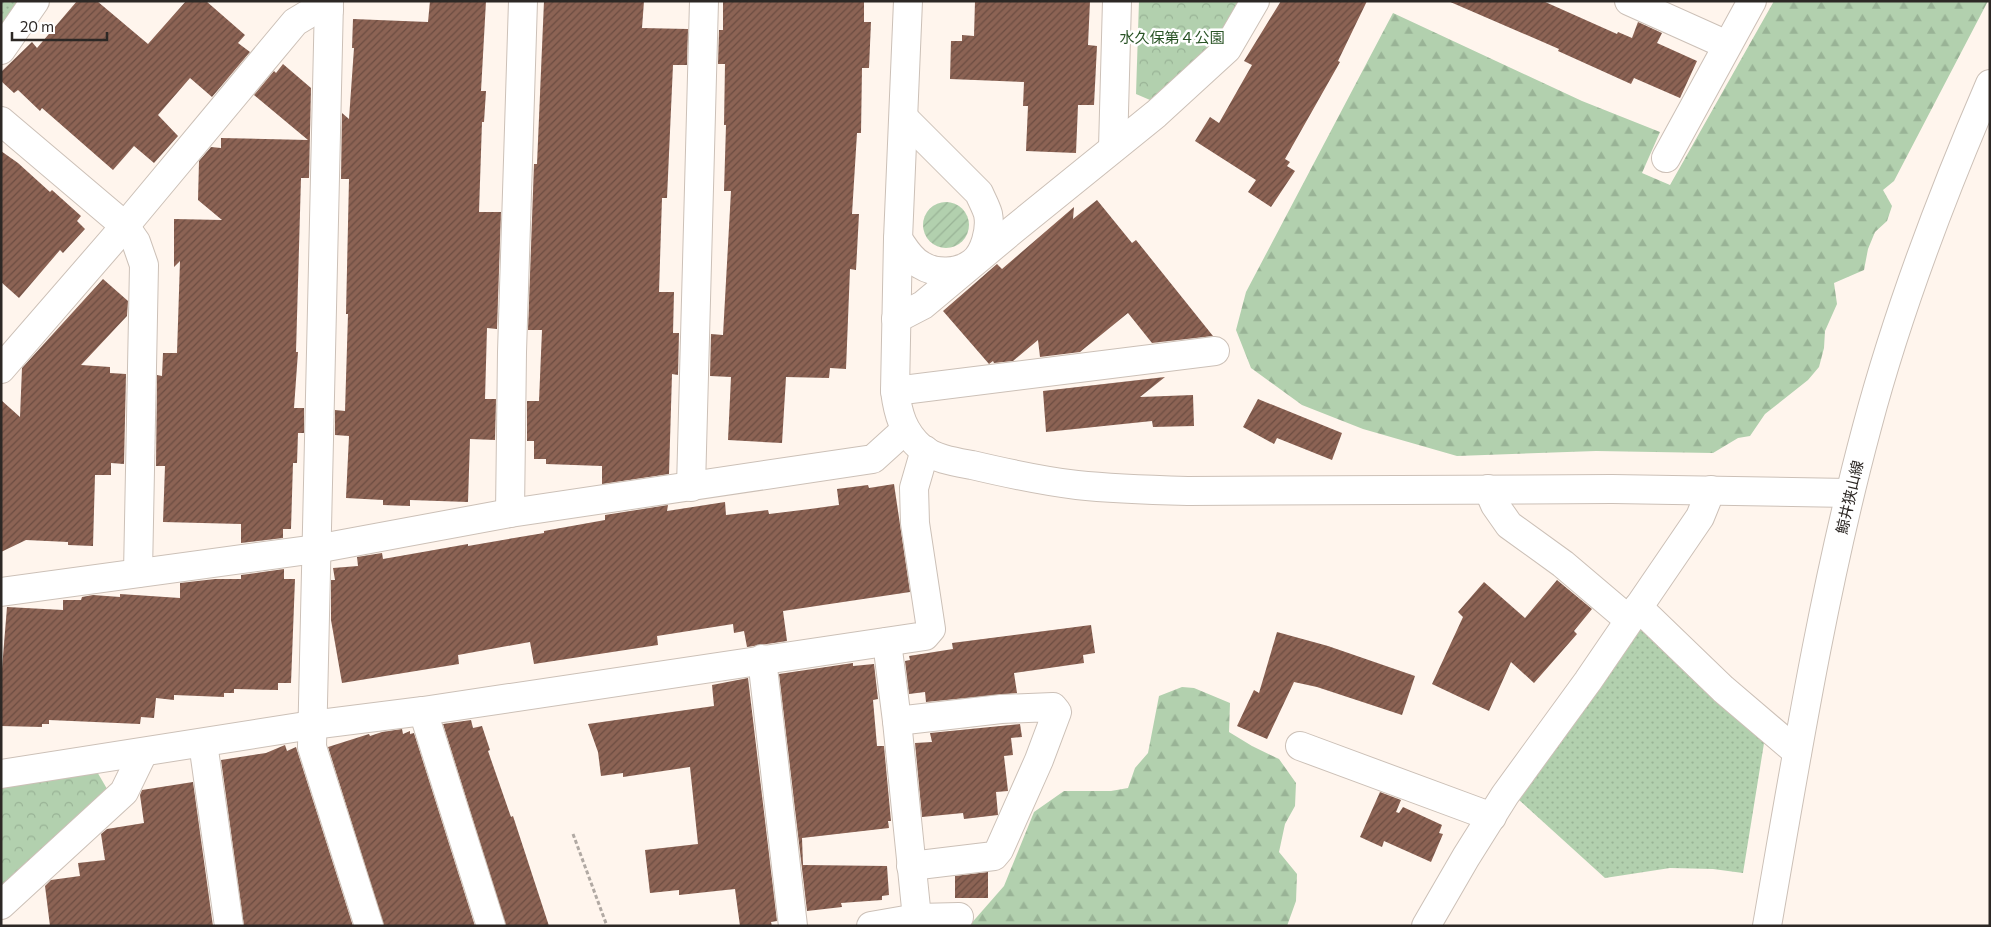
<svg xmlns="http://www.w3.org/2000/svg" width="1991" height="927" font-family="Commissioner,'Noto Sans JP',sans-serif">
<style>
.grass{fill:url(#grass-dots)}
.forest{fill:url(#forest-firs)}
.park{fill:url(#park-crowns)}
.garden{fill:url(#garden-furrows)}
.building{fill:url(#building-hatch)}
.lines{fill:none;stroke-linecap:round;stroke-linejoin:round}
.minor-casing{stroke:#ccc0b7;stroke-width:30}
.major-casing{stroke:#ccc0b7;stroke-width:30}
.path{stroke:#b1a9a3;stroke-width:3;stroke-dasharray:4 2.5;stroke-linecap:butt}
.minor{stroke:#fff;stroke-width:28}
.major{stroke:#fff;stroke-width:28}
.labels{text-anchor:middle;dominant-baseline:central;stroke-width:5;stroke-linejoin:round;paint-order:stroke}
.park-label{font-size:15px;fill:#2a5426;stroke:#fff}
.street-label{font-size:15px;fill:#2d2825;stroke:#fff}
</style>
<defs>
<pattern id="grass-dots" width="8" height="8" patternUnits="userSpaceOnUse" patternTransform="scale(1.25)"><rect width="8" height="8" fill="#b2d0ae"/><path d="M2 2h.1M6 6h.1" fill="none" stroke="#99b396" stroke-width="1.8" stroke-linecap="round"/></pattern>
<pattern id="forest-firs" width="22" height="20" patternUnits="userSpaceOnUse" patternTransform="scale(1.25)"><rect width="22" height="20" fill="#b2d0ae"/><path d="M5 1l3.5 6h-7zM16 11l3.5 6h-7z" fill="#99b396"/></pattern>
<pattern id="park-crowns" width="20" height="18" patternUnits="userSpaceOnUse" patternTransform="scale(1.25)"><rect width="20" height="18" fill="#b2d0ae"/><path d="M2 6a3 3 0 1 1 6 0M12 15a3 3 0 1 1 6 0" fill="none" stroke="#99b396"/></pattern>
<pattern id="garden-furrows" width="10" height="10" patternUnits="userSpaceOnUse" patternTransform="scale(1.25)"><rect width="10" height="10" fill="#b2d0ae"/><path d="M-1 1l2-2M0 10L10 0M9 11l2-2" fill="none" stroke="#99b396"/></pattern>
<pattern id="building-hatch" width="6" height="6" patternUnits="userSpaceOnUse" patternTransform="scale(1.25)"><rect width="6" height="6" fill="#8c6354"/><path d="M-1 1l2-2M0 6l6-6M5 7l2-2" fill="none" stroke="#6c4d42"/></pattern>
</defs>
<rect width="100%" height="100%" fill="#fff5ed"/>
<g class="grass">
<path d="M1,1H22L1,28Z"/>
<path d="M1642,626L1765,737L1743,873L1713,869L1670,868L1605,878L1519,800Z"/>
</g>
<g class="forest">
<path d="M1774,1H1988L1894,181L1883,190L1892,206L1887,221L1875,232L1868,249L1864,270L1834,283L1837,304L1825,331L1824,348L1819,367L1808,380L1765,414L1750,436L1738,438L1713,453L1596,451L1457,456L1363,429L1302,405L1251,368L1236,330L1246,292L1393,13L1582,101L1660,132L1642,173L1670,185Z"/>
<path d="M1182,687L1194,688L1230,703L1229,732L1252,746L1279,759L1296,783L1295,806L1285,824L1279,852L1297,874L1296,901L1287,926H969L1004,886L1034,812L1064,791H1111L1128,788L1135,768L1148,753L1159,696Z"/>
</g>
<g class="park">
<path d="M1139,1H1244L1223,39L1150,100L1136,94Z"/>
<path d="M96,770L110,794L1,892V786Z"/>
</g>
<circle class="garden" cx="946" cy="225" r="23"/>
<g class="building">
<path d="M77,1H97L148,44L186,1H206L245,35L238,43L250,52L212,97L190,78L158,115L178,136L154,163L134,146L113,170L42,108L40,111L18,90L14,93L1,81V72L32,42L37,48Z"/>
<path d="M430,1H486L481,91H486L484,122H482L479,212H501L497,329L487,328L485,399H496L495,440L470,439L468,502L410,500V506L383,505V500L346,498L349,436L335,435V410L345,411L348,314H346L349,179H341L342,113L349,119L354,48H352L353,19L428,22Z"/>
<path d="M544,1H644L642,28L688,29L687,65H673L667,198H662L659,292H674L673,333H679L678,375L672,374L669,474L602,484V466L546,464V459H534V441H527V401H539L542,330H528L534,164H537Z"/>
<path d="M723,1H864V22H871L869,68H862L861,133H857L852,214H859L856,270L850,269L846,369L830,368L829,378L786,377L782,443L728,440L731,377L710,376L711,334L723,335L731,191H724L726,125H724L725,64H718L719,30H723Z"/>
<path d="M975,1H1090L1088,45L1097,46L1094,105H1078L1076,153L1026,151L1028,106H1023L1024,82L950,79L951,41H962V35L974,36Z"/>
<path d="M1281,1H1367L1338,61L1340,62L1285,159L1290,162L1287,166L1295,171L1271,207L1248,192L1256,180L1195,141L1210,117L1219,123L1252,65L1244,61Z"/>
<path d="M1448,1H1543L1617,34L1618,32L1632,38L1638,22L1662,33L1657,43L1697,61L1680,98L1634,78L1631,84L1558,51L1559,49Z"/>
<path d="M283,64L311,88L309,178H301L296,352H298L294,408H304V433H298L297,463H293L291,529H283V538L241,543V524L163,522L165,466H156L157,375L162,376L163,353H177L180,261L174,267V219L222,220L198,200L199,161L211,147L221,148V138L308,140L254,95L274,71L276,73Z"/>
<path d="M1,151L18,163L50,192L52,190L81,216L77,221L85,229L63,253L60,250L19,298L1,282Z"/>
<path d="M1097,200L1132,243L1136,240L1213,336L1152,343L1128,313L1080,352L1040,357L1038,340L1013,361L994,363L993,361L989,364L943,311L997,264L1002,269L1074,207L1073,219Z"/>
<path d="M103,279L128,301L127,316L81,365L110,367V373L126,374L124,464L111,463V475H95L93,546L68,545V542L26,540L1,552V400L20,417L22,368Z"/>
<path d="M1165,377L1140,397L1193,395L1194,426L1153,427L1152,421L1046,432L1043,391Z"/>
<path d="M1258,399L1342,433L1332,460L1277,438L1274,444L1243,427Z"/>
<path d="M894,484L910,592L783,611L787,641L747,647L744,631L734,633L733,624L657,636L658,645L534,664L530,642L458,655L459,664L342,683L331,620V580H335L333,568L358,566L357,557L382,553L383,559L468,544V546L526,536L544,533V531L605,520V515L668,505L667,511L725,502L726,515L768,510L769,514L810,509L839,505L837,489L868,485L869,488Z"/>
<path d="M284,569V579H295L291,683H278V690L234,689V693H224V697L174,695V700L156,698L154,718L141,717L140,724L49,720V724H42V727L1,726V681L7,607L63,610V600H81L82,597L93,595L120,597V594L180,598V583L215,579H241V575Z"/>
<path d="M1557,580L1592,609L1574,631L1577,634L1534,683L1511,662L1489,711L1432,684L1463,617L1458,612L1484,582L1525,618Z"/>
<path d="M1091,625L1095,653L1083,655L1084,663L1014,673L1017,693L926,702L925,692L909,694L905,661L910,660L909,656L953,649L952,643Z"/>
<path d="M1277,632L1328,646L1415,676L1402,715L1317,687L1294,682L1267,739L1237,726L1254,690L1259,693Z"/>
<path d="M853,663V666L874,664L878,699L873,700L877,746H884L891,821H888L889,828L802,838L803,865L887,866L889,895L882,896V900L841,903L842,907L807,911L779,674Z"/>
<path d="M748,678L777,921L771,922L772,926H740L735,889L679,895V890L650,893L645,850L698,844L690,767L623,777V773L601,776L598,752L588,724L714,706L712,685Z"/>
<path d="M471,720L473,728L482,726L490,750L488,751L511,817L513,816L549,926H506L443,724Z"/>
<path d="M1020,724L1022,737L1011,738L1013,755L1004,756L1008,791L996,792L998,815L964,819L963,813L922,817L915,743L932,742L930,733Z"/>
<path d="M402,729L403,734L410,731V734L414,733L475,926H384L328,747L369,734L370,736L382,732Z"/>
<path d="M285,745L287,751L296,747L353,926H244L221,760L266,753Z"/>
<path d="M193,782L213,926H50L45,886L51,880L80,876L78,863L105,860L101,834L107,829L144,823L140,795L142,790Z"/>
<path d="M1380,792L1401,800L1396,812L1399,813L1403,807L1442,825L1439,833L1443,834L1431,862L1384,841L1382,847L1360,837Z"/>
<path d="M988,872V898H955V876Z"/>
</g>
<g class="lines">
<g class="minor-casing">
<g id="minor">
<path d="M329,1L312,747L369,926"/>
<path d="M908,1L898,239L895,391C898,414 903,432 921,448C935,459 956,462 972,465C1006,473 1042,481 1077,485C1114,489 1151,490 1188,491L1612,489L1849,493"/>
<path d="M1629,1L1727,45"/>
<path d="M1,50L35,1"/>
<path d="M1,121L125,226L136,242L144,265L138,573"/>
<path d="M1113,148L1117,1"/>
<path d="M1666,158L1752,1"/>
<path d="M898,239C905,249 910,259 921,265C935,274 958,274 972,263C985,254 991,229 988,214C986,207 982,200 979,193L904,118"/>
<path d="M896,319L923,305L1014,229L1156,114L1227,49L1255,1"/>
<path d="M1,369L125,226L295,22L310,13L329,10"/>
<path d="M895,391L1215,351"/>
<path d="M691,487L704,1"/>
<path d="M1488,489L1495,505L1509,525L1563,564L1629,620"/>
<path d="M510,513L512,352L523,1"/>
<path d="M1,592L316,549L510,513L873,459L905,430"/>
<path d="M1638,607L1723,689L1797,752"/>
<path d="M887,642L897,721L917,918"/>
<path d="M762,659L793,926"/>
<path d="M423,711L491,926"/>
<path d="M897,721L1001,709L1053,707L1057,712L1039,760L999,850L994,856L911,866"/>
<path d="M203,743L229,926"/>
<path d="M1300,746L1492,817"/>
<path d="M1,774L312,725L423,711L925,636L931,629L915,523L914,488L925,450"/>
<path d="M1,905L124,792L143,753"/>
<path d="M871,926L917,918L959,917"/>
<path d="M1426,926L1466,857L1505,795L1588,681L1700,517L1711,490"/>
</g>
</g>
<g class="major-casing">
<path id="major" d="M1767,926C1796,759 1823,591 1867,427C1898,310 1942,195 1990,84"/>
</g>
<path class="path" d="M573,834L607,926"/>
<use href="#minor" class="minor"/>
<use href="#major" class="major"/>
</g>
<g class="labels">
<g class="park-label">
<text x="1172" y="37">水久保第４公園</text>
</g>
<g class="street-label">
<text transform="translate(1849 497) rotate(-77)">鯨井狭山線</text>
</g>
</g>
<rect width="1991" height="927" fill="none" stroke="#2d2825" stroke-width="5"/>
<path d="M12 32v8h95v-8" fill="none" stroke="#2d2825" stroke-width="2.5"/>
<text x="20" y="32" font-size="15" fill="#2d2825" stroke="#ffffff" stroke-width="4" paint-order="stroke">20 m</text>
</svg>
